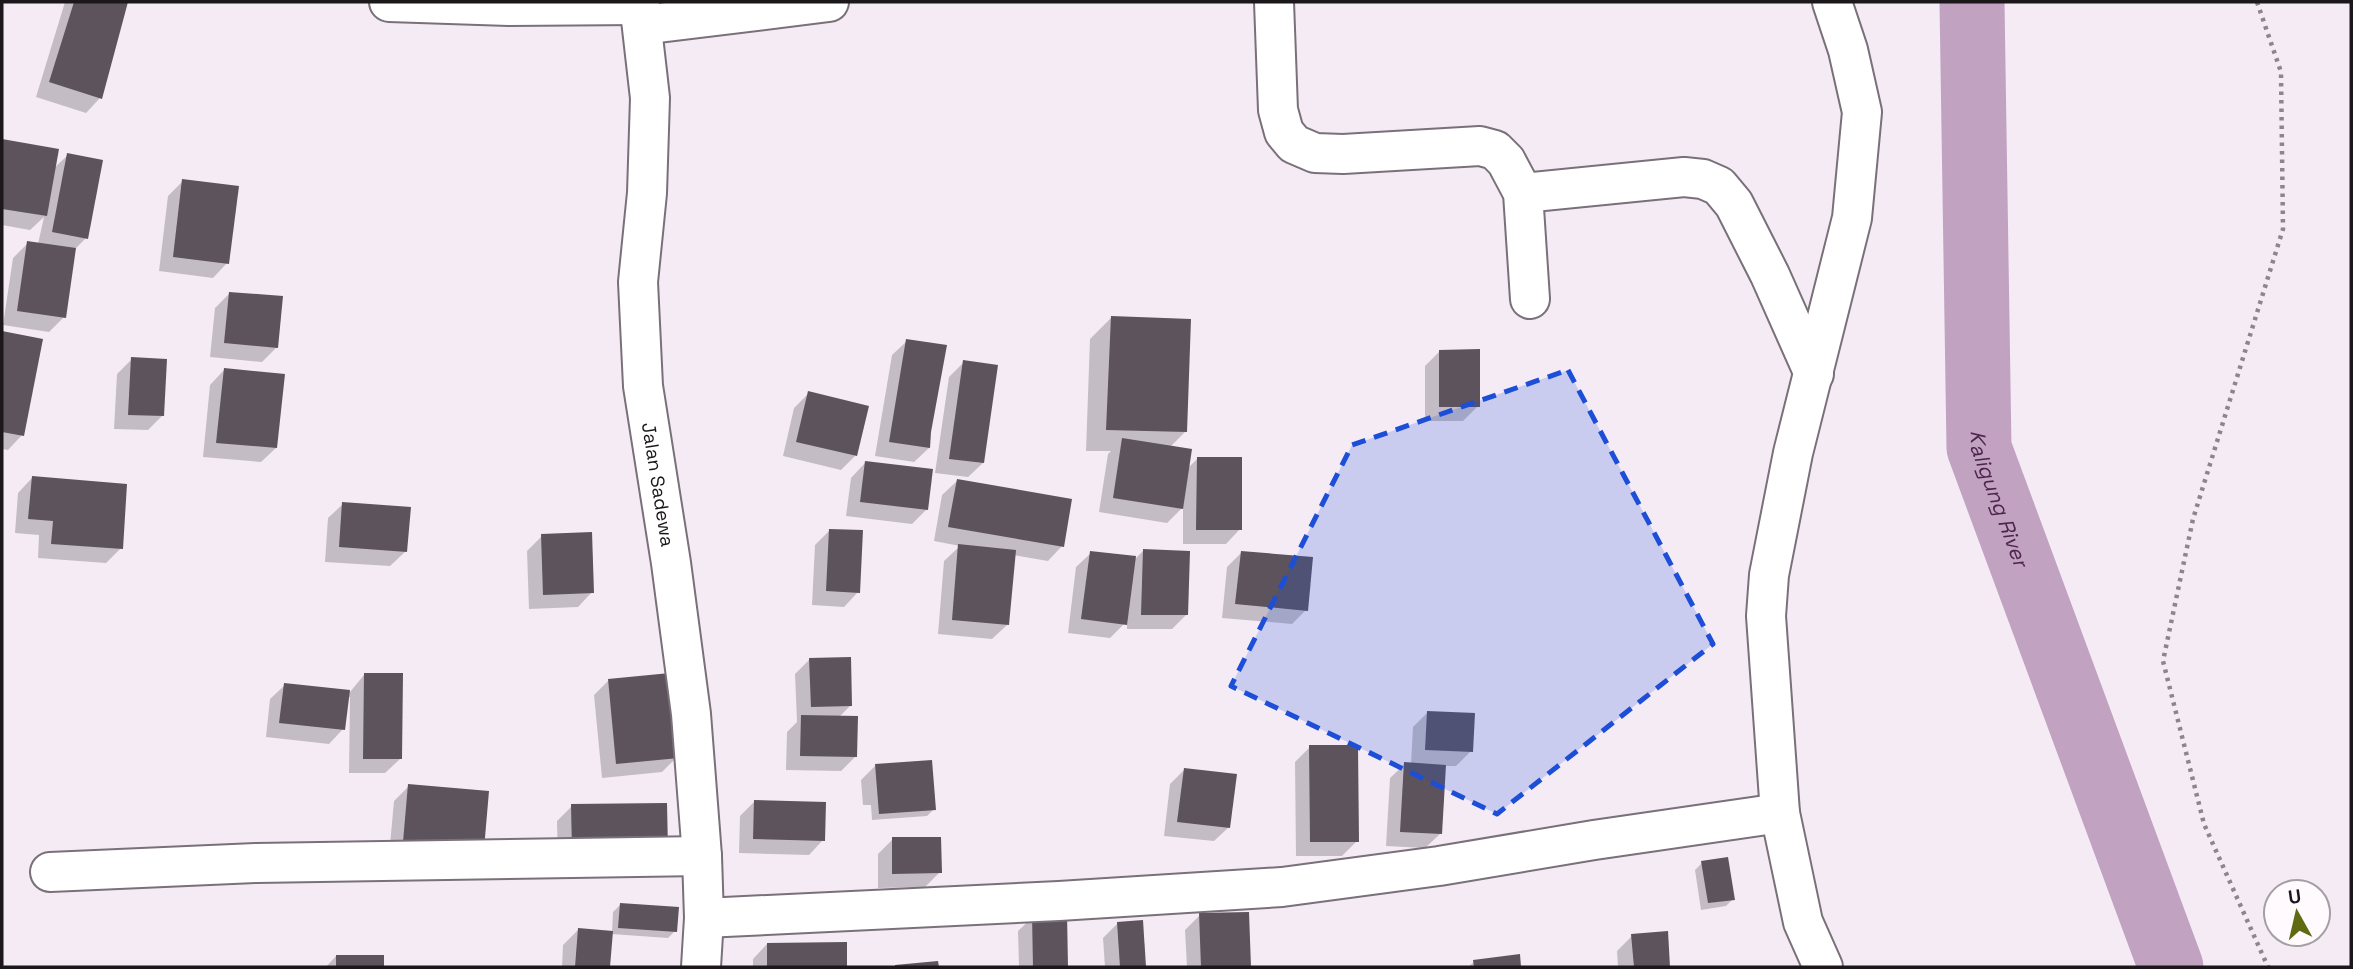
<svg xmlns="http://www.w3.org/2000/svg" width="2353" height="969" font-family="'Space Grotesk',sans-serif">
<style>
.shadow{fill:#0003}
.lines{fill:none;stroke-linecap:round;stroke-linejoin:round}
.river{stroke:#c1a3c1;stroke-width:65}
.building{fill:#5c535c}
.minor-casing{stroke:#797079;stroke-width:42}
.path{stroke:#8c858c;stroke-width:4.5;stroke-dasharray:3.5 5;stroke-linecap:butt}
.minor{stroke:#fff;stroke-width:38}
.marked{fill:#1d4ed8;fill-opacity:0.2;stroke:#1d4ed8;stroke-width:5;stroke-dasharray:14 9;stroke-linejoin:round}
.labels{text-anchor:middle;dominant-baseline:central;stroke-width:7;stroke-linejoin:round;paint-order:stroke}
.street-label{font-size:19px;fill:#1b171b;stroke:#fffafe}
.water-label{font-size:21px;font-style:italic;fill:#4d254e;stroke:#fffafe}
</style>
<rect width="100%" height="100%" fill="#f5ebf5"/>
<g class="shadow">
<path d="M65,2H126L100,98L86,113L36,97Z"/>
<path d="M2,141L56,151L53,169L68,155L86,238L74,250L64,317L49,332L3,325L13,258L28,243L38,244L44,217L30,230L2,225Z"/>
<path d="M183,181L227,263L213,278L159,271L168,196Z"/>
<path d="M229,294L277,347L262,362L210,357L215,308Z"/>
<path d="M1112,317L1185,432L1170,447L1187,469L1197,459L1240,529L1226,544H1183V507L1167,523L1099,512L1108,454L1111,451H1086L1090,339Z"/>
<path d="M2,333L41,341L22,435L8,450L2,449Z"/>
<path d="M907,341L929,432V448L914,462L875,456L892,355Z"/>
<path d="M1440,351L1478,406L1463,421H1425V366Z"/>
<path d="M132,359L162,416L148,430L114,429L117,374Z"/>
<path d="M964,362L983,463L968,477L935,473L949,377Z"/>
<path d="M224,370L276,448L261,462L203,457L210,385Z"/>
<path d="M809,393L855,456L841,470L783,456L794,408Z"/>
<path d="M865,463L927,509L912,524L846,516L851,478Z"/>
<path d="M32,478L121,548L106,563L38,558L39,535L15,533L18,493Z"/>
<path d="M957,481L1062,546L1048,561L1013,555L1007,625L992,639L938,634L944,561L960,546L934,541L942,495Z"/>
<path d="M343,504L405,552L390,566L325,562L328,518Z"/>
<path d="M829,531L858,592L844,607L812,605L815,545Z"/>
<path d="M542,536L592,592L578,607L529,609L527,551Z"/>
<path d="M1143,551L1187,614L1172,629H1127V621L1110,638L1068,633L1076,567L1091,553L1136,558Z"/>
<path d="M1241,553L1306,610L1292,624L1222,618L1227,567Z"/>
<path d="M810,659L851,705L838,718L855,757L841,771L786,770L787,732L797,722L795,674Z"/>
<path d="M364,675L400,759L385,773H349L350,697H347L343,729L329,744L266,737L270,699L285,685L350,692Z"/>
<path d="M609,680L677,757L662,772L602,778L594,695Z"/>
<path d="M1428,712L1471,751L1456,766H1444L1440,834L1425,848L1386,846L1390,778L1405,764H1411L1413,727Z"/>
<path d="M1310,747L1357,841L1342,856H1296L1295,762Z"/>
<path d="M875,766L934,809L927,816L872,820L871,805H863L861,780Z"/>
<path d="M1184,770L1229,827L1214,841L1164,836L1170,784Z"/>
<path d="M409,786L487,793L389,856L394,801Z"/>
<path d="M755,801L823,840L809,855L739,853L740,816Z"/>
<path d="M666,805L558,865L557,821L572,806Z"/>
<path d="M893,839L940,872L925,887L878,888V854Z"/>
<path d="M1702,863L1733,899L1726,906L1701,910L1695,870Z"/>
<path d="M620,905L675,931L668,938L611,934L609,967H562L563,945L578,930L612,933L613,912Z"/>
<path d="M1247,914L1249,967H1187L1185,930L1200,915Z"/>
<path d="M1065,916L1066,967H1019L1018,931L1033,917Z"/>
<path d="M1142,922L1145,967H1105L1103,938L1117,924Z"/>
<path d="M1666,933L1668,967H1618L1617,951L1632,936Z"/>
<path d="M845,943V967H753V959L767,944Z"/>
<path d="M336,956L383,957L382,967H326Z"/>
<path d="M1518,956L1519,967H1468L1474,962Z"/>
</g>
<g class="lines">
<path class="river" id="s1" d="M1972,2L1979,448L2171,967"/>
</g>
<g class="building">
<path d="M74,2H128L102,99L49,82Z"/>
<path d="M2,139L59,149L47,216L2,209Z"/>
<path d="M67,153L103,160L88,239L52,232Z"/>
<path d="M182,179L239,186L229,264L173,257Z"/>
<path d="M27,241L76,248L66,318L17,311Z"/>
<path d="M229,292L283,296L278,348L224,343Z"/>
<path d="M1111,316L1191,319L1187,432L1106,430Z"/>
<path d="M2,331L43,339L24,436L2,432Z"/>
<path d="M906,339L947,345L931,432L930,448L889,442Z"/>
<path d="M1480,349V407H1439V350Z"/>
<path d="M131,357L167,359L164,416L128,415Z"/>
<path d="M963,360L998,365L984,463L949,459Z"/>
<path d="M224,368L285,374L277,448L216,443Z"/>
<path d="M808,391L869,406L857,456L796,442Z"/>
<path d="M1122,438L1192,449L1183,509L1113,498Z"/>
<path d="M1197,457H1242V530H1196Z"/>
<path d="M865,461L933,469L928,510L860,502Z"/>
<path d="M32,476L127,484L123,549L51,544L53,521L28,519Z"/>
<path d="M957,479L1072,499L1064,547L948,527Z"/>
<path d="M342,502L411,507L407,552L339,547Z"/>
<path d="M829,529L863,530L860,593L826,591Z"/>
<path d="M592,532L594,593L543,595L541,534Z"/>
<path d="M958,544L1016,550L1009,625L952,620Z"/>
<path d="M1143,549L1190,551L1188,615H1141Z"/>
<path d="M1090,551L1136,556L1127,625L1081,619Z"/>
<path d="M1241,551L1313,557L1308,611L1235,604Z"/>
<path d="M851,657L852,706L811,707L809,658Z"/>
<path d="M364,673H403L402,759H363Z"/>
<path d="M670,673L679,758L616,764L608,679Z"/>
<path d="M284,683L350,690L345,730L279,723Z"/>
<path d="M1427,711L1475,713L1473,752L1425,750Z"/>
<path d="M801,715L858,716L857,757L800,756Z"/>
<path d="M1309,745H1358L1359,842H1310Z"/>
<path d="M932,760L936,810L879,814L875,764Z"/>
<path d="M1404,762L1446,765L1442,834L1400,832Z"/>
<path d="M1184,768L1237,774L1230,828L1177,822Z"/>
<path d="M408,784L489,791L484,849L403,842Z"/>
<path d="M754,800L826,802L825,841L753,839Z"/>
<path d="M667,803L668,850L572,851L571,804Z"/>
<path d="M892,837H941L942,873L892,874Z"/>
<path d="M1728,857L1735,900L1708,903L1701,861Z"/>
<path d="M620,903L679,907L677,932L618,928Z"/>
<path d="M1249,912L1251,967H1201L1199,913Z"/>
<path d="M1067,914L1068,967H1033L1032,915Z"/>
<path d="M1143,920L1146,967H1120L1117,922Z"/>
<path d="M578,928L613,931L610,967H575Z"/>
<path d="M1668,931L1670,967H1634L1631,934Z"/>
<path d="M847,942V967H767V943Z"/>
<path d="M1520,954L1521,967H1474L1473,960Z"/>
<rect x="336" y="955" width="48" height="12"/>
<path d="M938,961L939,967H895V965Z"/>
</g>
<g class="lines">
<g class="minor-casing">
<g id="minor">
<path d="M389,2L509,6L640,5"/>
<path id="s2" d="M639,2L650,98L647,193L638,282L643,386L671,563L691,714L702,856L704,918L701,967"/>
<path d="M1274,2L1278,110L1284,132L1294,144L1315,153L1343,154L1480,146L1495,150L1506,161L1523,193L1530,299"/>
<path d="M642,25L829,2"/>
<path d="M1523,193L1684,177L1703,179L1719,186L1734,204L1770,275L1814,374"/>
<path d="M50,872L256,863L702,856"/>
<path d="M704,918L1059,901L1282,887L1439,866L1594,840L1780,813"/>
<path d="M1823,967L1803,922L1780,813L1766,616L1769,575L1793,453L1852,218L1862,112L1848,50L1832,2"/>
</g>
</g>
<path class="path" d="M2257,2L2281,72L2283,229L2193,519L2163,661L2204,824L2268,967"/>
<use href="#minor" class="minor"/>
</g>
<path class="marked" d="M1568,370L1713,644L1497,814L1231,686L1352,445Z"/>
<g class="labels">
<g class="street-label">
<text stroke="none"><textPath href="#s2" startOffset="485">Jalan Sadewa</textPath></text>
</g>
<g class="water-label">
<text stroke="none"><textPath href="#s1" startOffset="500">Kaligung River</textPath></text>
</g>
</g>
<rect width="2353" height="969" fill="none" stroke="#1b171b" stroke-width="7"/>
<g transform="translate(2297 913) rotate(352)"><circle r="33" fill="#fffafe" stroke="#a49fa3" stroke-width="2"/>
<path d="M0-5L12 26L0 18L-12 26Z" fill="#606a10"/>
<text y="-10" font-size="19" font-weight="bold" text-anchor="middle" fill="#1b171b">U</text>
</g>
</svg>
